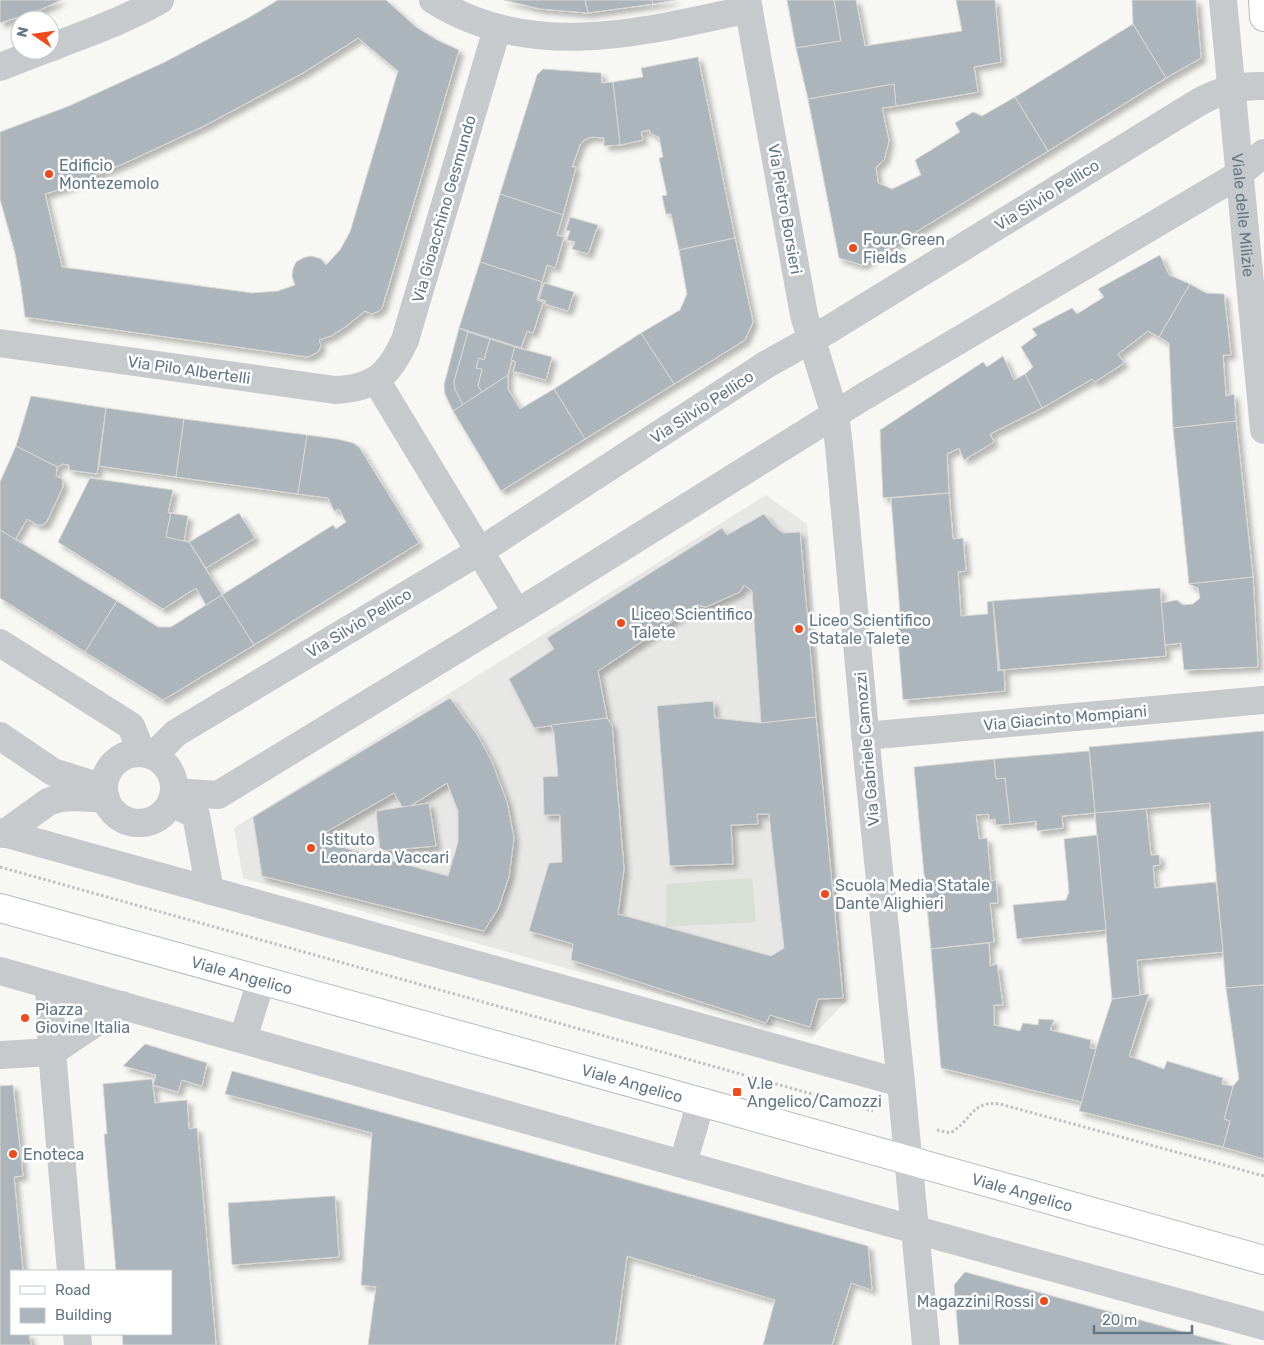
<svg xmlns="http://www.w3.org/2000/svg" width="1264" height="1345" font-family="Rubik,sans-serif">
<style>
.built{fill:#e7e8e6}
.garden{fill:#d8dfd4}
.building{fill:#acb5bb;stroke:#d8d8d6;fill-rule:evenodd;filter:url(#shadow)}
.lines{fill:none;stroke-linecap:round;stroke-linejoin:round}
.secondary-casing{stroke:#b6bcc0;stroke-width:30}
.path{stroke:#bfc2c4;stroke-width:3;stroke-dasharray:2.5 2.5;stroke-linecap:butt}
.street{stroke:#c6cacd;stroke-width:28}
.secondary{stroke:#fff;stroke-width:28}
.poi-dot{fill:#f04b1a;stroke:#fff;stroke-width:2}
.labels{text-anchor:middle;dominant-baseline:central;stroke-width:5;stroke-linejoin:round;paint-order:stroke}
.poi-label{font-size:16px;fill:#637786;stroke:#fff;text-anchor:start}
.street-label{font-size:16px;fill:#637786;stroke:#fff}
</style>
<defs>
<filter id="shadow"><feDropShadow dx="4.5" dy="4.5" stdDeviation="2.5" flood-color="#0004"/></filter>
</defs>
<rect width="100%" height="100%" fill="#f7f7f3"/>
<path class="built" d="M766,495L807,524L846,1001L812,1037L243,878L234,828Z"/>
<path class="garden" d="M752,878L756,922L666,927V884Z"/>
<g class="building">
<path d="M0,0H61L40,10L0,23Z"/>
<path d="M278,0H386L416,27L437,40L459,50L426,162L382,308L379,311L372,314L365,311L345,327L331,336L319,340L321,346L318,352L308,357L25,317L21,286L15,253L0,199V132L69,106L165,62L250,17ZM358,38L398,71L350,232L340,250L326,265L321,259L315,257L310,256L303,258L296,262L293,269L292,276L295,285L278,291L252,293L62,267L45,194L70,186L125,163L204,126L303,73Z"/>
<path d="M504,0H585L588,13L540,9Z"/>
<path d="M585,0H652L653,4L588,13Z"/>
<path d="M652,0H675L653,4Z"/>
<path d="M787,0H834L841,41L796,48Z"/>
<path d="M834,0H856L865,46L962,31L956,0H995L1001,62L974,67L978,92L896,106L894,84L808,99L796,48L841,41Z"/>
<path d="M1132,0H1196L1201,58L1166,78L1133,24Z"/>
<path d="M1133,24L1166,78L1048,151L1015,97Z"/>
<path d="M698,57L735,238L679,250L671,214H666L662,196L667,195L659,158L663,157L659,137L650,133V130L641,132L643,140L620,145L613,82L643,77L641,68Z"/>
<path d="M543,69L601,73L602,83L613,82L620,145L604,146V138L591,137L584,140L580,145L572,167H576L563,215L500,194L537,75Z"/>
<path d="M894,84L896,106L882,108L889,141L884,160L876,167L878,183L892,189L921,175L915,160L960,132L955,123L973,112L982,116L1015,97L1048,151L862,265L839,258L808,99Z"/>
<path d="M500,194L563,215L557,235L564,237L555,268L547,265L542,282L480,262Z"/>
<path d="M570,217L598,225L588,254L572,249L575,242L567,240L570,231L566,230Z"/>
<path d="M735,238L753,322L745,340L674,384L641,333L680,310L687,294L679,250Z"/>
<path d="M1160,255L1169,275L1190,284L1159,337L1148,331L1118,354L1124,363L1095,382L1092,379L1042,408L1025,374L1033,367L1021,347L1037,335L1032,329L1072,308L1077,314L1104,297L1098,289Z"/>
<path d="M480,262L542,282L537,300L543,302L533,333L527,331L521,348L459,328Z"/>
<path d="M544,283L574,292L568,311L545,304L546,301L539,299Z"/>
<path d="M1190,284L1206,293L1224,294L1231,355H1223L1226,396L1234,394L1236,421L1173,428L1169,343L1159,337Z"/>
<path d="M459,328L468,332L454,382L455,389L463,405L453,411L445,394L444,385Z"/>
<path d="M468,332L490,339L484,360L479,358L476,368L482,369L478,386L482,392L463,405L455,389L454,382Z"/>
<path d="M641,333L674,384L585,439L554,389Z"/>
<path d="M490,339L515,347L508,375L482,392L478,386L482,369L476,368L479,358L484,360Z"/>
<path d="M515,347L552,357L546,380L513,371L516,362L511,360Z"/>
<path d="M1003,356L1014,380L1025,374L1042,408L990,434L994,442L964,460L959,448L947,454L949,493L883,498L880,430L983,362L987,367Z"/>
<path d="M508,375V389L520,409L554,389L585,439L501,491L453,411Z"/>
<path d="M31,396L106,408L97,474L69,470V465L63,464L57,467L16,446Z"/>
<path d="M106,408L184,419L176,477L99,466Z"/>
<path d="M184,419L307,435L298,494L176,477Z"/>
<path d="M1236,421L1253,577L1189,584L1173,428Z"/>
<path d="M307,435L337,439L353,443L359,447L419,543L254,645L222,595L333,525L336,529L346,522L339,509L334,511L328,498L298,494Z"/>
<path d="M16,446L57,467L56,476L62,479L63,487L46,523L42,525H38L27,519L15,540L0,530V482Z"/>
<path d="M90,478L173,490L168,513H171L166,537L189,542L222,595L206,605L196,588L163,609L58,542Z"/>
<path d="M949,493L953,539L963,538L966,571L958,572L961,616L988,614L987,602L993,601L998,671L1004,670L1005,691L903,700L896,614L900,613L891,498Z"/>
<path d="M171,513L188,516L184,541L166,537Z"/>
<path d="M239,513L255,538L206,568L189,542Z"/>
<path d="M764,514L773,525L783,533L800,532L816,717L761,723L752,591L744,585L740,592L706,607L697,605L598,671L607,718L534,728L509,679L554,649L547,638L722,528L727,535Z"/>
<path d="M0,530L117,601L85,652L0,598Z"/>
<path d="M1253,577L1258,667L1184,670L1181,643L1165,645L1161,603L1177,600L1183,605L1193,604L1200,598L1198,588L1189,584Z"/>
<path d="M1160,588L1166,656L1000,670L993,601Z"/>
<path d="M222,595L254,645L163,700L85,652L117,601L158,627H171Z"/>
<path d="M450,698L478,736L492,762L507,802L514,838L509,877L498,909L484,931L262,876L253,817ZM447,783L458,811V842L448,876L330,844L326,832L394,793L404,810Z"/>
<path d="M713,701L715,718L761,723L816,717L843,998L818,999L810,1027L770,1015L766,1023L571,960L573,944L529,931L549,863L562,862L560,815H544L543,777L558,776L554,733L551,725L607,718L612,725L624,869L618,914L771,956L784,948L769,814H757L758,824L731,825L733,864L670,866L657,706Z"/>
<path d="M1264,731V985L1226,988L1210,803L1095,813L1089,747Z"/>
<path d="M1089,751L1095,813L1062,816L1063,828L1037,831L1036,821L1010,824L1005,778L996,779L994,759Z"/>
<path d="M994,759L996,779L1005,778L1010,824L996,825L995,819L989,820V814L976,815L979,839L987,838L991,881L996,880L998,903H990L994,942L931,949L914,767Z"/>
<path d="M429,803L436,846L380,851L376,811Z"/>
<path d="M1146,809L1151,855H1159L1160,865L1153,866L1155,888L1216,882L1223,952L1137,960L1140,996L1112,999L1095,813Z"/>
<path d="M1097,835L1106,930L1017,939L1013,905L1066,900L1069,892L1064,839Z"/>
<path d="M989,943L990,966L997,964L1003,1005H994V1025L1020,1031L1023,1023L1038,1025L1039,1019L1054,1020L1050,1030L1091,1040L1090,1048L1096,1049L1082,1102L941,1068L931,949Z"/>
<path d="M1264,985V1159L1223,1147L1230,1121L1224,1119L1233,1086L1239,1079L1226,988Z"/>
<path d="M1149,994L1129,1056L1164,1069L1167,1061L1223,1078L1222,1084L1233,1086L1224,1119L1230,1121L1223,1147L1079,1111L1096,1049L1112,999Z"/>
<path d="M145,1044L207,1063L202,1086L182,1080L178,1092L153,1085L156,1075L123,1066Z"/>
<path d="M232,1071L868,1246L872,1290L851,1283L832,1345H763L775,1300L627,1256L615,1345H368L376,1287L361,1285L372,1133L225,1094Z"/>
<path d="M152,1079L155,1103L187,1100L189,1129L197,1128L216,1345H123L122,1334H171V1271H116L104,1134H107L103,1084Z"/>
<path d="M13,1085L23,1176L14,1177L23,1271H11V1334H29L31,1345H0V1086Z"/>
<path d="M335,1196L339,1257L232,1265L228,1203Z"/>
<path d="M965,1272L1231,1345H959L954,1285Z"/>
</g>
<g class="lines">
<g class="secondary-casing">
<g id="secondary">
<path d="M1263,0L1264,17"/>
<path id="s2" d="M0,908L701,1102L1264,1260"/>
</g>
</g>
<g class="path">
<path d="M0,867L873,1111"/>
<path d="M937,1130L950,1133C972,1121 971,1100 1000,1104L1264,1176"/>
</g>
<g class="street">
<path d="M433,0C532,62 643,32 749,9"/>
<path d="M747,0L804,315L835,415L839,446L868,764L901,1083L926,1345"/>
<path id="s1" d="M1223,0L1264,430"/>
<path d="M50,48C87,33 126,20 160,0"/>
<path d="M0,67L44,50"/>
<path d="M0,343L335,390C375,388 389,375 405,340L497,29"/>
<path d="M376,380L517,613"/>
<path d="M0,643L131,726L142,753"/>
<path d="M0,736L53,772L104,788"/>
<path d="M865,736L1264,700"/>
<circle cx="139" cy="788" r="35"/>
<path d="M153,756L176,733L480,551L767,364L828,330L1199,102C1220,90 1240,85 1264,86"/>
<path d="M174,792L218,795L241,781L546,595L863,397L1223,184L1239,174L1264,153"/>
<path d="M171,803L196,815L210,891"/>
<path d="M0,832L901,1083"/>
<path d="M4,834L48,802C66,794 86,798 106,799"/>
<path d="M0,971L869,1217L1264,1326"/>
<path d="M49,985L52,1052L71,1271"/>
<path d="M243,1039L261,981"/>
<path d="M0,1055L52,1052L122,1005"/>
<path d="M683,1163L701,1102"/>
<path d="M77,1334L78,1345"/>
</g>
<use href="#secondary" class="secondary"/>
</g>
<g class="poi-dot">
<circle cx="49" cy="174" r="5"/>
<circle cx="853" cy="248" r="5"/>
<circle cx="621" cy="623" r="5"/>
<circle cx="799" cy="629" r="5"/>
<circle cx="311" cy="848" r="5"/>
<circle cx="825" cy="894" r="5"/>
<circle cx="25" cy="1018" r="5"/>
<rect x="732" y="1087" width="10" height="10" rx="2.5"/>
<circle cx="13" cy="1154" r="5"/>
<circle cx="1044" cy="1301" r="5"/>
</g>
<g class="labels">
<g class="poi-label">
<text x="59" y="165">Edificio<tspan x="59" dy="18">Montezemolo</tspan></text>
<text x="863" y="239">Four Green<tspan x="863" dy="18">Fields</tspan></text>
<text x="631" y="614">Liceo Scientifico<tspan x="631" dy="18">Talete</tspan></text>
<text x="809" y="620">Liceo Scientifico<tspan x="809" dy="18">Statale Talete</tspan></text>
<text x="321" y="839">Istituto<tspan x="321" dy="18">Leonarda Vaccari</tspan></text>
<text x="835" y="885">Scuola Media Statale<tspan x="835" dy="18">Dante Alighieri</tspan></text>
<text x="35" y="1009">Piazza<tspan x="35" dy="18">Giovine Italia</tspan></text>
<text x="747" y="1083">V.le<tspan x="747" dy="18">Angelico/Camozzi</tspan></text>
<text x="23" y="1154">Enoteca</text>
<text x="1034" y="1301" text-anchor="end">Magazzini Rossi</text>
</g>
<g class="street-label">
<text transform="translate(1047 195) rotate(-32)">Via Silvio Pellico</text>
<text transform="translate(444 209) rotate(-74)">Via Gioacchino Gesmundo</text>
<text transform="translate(785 209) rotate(80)">Via Pietro Borsieri</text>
<text stroke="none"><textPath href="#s1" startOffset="216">Viale delle Milizie</textPath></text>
<text transform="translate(189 370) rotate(8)">Via Pilo Albertelli</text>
<text transform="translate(702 407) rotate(-33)">Via Silvio Pellico</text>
<text transform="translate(359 623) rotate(-31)">Via Silvio Pellico</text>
<text transform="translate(1065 718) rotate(-5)">Via Giacinto Mompiani</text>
<text transform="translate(867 749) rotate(-95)">Via Gabriele Camozzi</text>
<text stroke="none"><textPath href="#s2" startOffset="251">Viale Angelico</textPath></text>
<text stroke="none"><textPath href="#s2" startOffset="656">Viale Angelico</textPath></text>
<text stroke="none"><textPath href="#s2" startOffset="1061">Viale Angelico</textPath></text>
</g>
</g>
<rect x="10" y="1270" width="162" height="65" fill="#ffffff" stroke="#c1c9cf"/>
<rect x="20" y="1286" width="25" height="8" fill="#ffffff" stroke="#c1c9cf"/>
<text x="55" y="1295" font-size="15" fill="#637786">Road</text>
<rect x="20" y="1308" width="25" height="15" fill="#acb5bb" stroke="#c1c9cf"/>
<text x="55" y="1320" font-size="15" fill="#637786">Building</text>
<g transform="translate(35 35) rotate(283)"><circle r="24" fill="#ffffff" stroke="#c1c9cf"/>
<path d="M0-4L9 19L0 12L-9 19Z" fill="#f04b1a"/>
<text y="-8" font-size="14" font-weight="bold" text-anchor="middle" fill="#637786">N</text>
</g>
<path d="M1094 1325v8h98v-8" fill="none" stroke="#637786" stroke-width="2.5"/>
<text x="1102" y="1325" font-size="15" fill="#637786" stroke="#ffffff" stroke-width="4" paint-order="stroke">20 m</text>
</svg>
